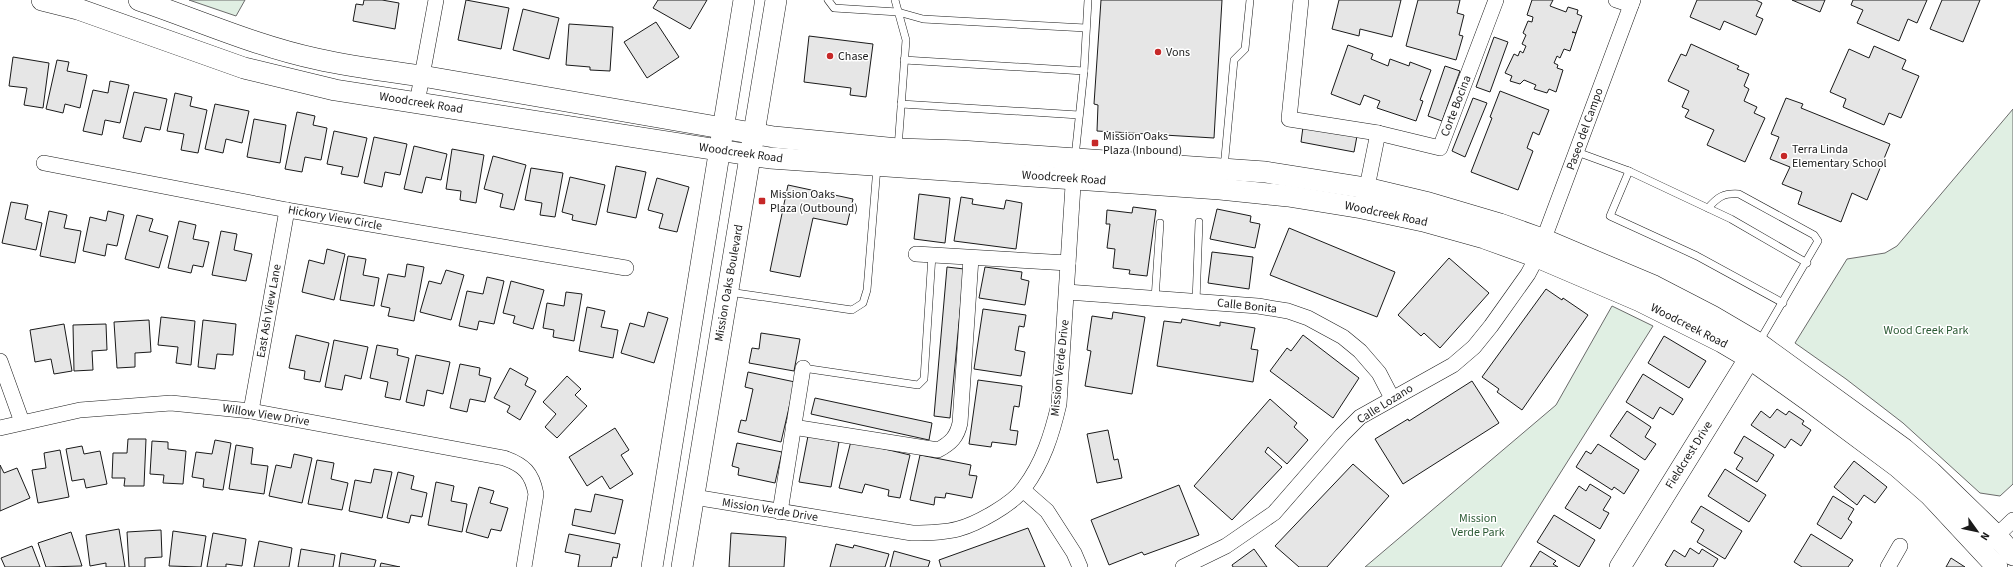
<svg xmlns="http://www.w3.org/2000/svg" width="2013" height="567" font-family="'Source Sans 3',sans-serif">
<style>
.green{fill:#e0efe3;stroke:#6a6a6a}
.building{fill:#e6e6e6;stroke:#1a1a1a}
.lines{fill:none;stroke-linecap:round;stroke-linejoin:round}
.lane-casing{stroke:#1a1a1a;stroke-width:8}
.street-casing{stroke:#1a1a1a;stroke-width:16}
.secondary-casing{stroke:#1a1a1a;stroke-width:22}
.lane{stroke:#fff;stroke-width:7}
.street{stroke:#fff;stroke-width:15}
.secondary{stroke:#fff;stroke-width:21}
.poi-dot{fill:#c62828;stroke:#fff;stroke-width:1.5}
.labels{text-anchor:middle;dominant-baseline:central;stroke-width:3;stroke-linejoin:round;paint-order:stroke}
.poi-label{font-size:12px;fill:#1a1a1a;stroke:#fff;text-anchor:start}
.street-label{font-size:12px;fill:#1a1a1a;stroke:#fff}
.park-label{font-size:12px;fill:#2b5a34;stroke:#fff}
</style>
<rect width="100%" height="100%" fill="#fff"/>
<g class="green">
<path d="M189,0H245L236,16Z"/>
<path d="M2013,109V484L2000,496L1980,493L1903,423L1846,379L1795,343L1847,259L1885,253L1897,246Z"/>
<path d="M1612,306L1653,326L1501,567H1365L1556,405Z"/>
</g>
<g class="building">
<path d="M364,0H382L399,3L395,29L353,21L356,4L363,5Z"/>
<path d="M466,0L509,8L501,49L458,40Z"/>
<path d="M658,0H707L690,29L653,8Z"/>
<path d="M1101,0H1222L1214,138L1097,131L1098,105L1094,104Z"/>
<path d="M1339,0H1401L1392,37L1360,29L1359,36L1332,29Z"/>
<path d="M1418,0H1460L1457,13L1464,15L1459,35L1463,36L1456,60L1406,46Z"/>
<path d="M1532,0H1553L1550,6L1566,12L1568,7L1578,10L1577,14L1582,16L1576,33L1572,32L1576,33L1570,51L1564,49L1560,58L1557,56L1554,63L1558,65L1557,68L1563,70L1556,92L1549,89L1547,93L1534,89L1536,85L1524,80L1520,84L1510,81L1512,76L1505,73L1514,54L1518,56L1520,51L1523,53L1526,46L1522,44L1526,35L1523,33L1528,21L1532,22L1533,17L1527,15Z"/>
<path d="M1697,0H1756L1762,3L1756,16L1763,19L1756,35L1724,21L1720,30L1690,17Z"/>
<path d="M1792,0H1825L1820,12Z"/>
<path d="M1853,0H1927L1917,23L1908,19L1899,41L1857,23L1863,10L1851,5Z"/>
<path d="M1942,0H1980L1963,42L1930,29Z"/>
<path d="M523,9L559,18L549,59L513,50Z"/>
<path d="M656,22L679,57L647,78L624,42Z"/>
<path d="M569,24L613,27L610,71L590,70V67L566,65Z"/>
<path d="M809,36L873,44L866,97L850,95L851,88L804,82Z"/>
<path d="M1494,37L1508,42L1490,92L1476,87Z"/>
<path d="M1691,44L1739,66L1737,69L1749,74L1744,86L1749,89L1744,101L1757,107L1754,113L1765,118L1745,162L1707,145L1714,130L1685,117L1689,110L1682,107L1689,91L1668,81L1681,54L1686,56Z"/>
<path d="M1348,45L1373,54L1371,59L1388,66L1390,59L1409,66L1410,62L1431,70L1420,100L1423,101L1416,121L1377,108L1380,101L1364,95L1360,105L1331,94Z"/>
<path d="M1874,46L1906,60L1902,69L1919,76L1901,118L1889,113L1884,125L1843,107L1846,99L1830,92L1849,49L1869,58Z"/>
<path d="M13,57L49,63L43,108L24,105L27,88L9,86Z"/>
<path d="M57,60L69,62L67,71L87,75L80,108L65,104L63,113L46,109Z"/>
<path d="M1445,66L1460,71L1442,121L1428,116Z"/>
<path d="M110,81L129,85L120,123L105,120L102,135L83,131L93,90L108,93Z"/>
<path d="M1500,91L1549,110L1539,135L1533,132L1527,148L1533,151L1518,190L1471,172L1492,118L1490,117Z"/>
<path d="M134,92L167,99L160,130L145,127L141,142L123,138Z"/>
<path d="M175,93L192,97L190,106L207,110L198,153L181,150L184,134L167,131Z"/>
<path d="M1473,98L1487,103L1465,157L1452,151Z"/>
<path d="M1786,98L1803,104L1801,108L1890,144L1867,200L1852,193L1841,222L1798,204L1802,192L1782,184L1790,167L1770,159L1779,137L1771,134Z"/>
<path d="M215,104L249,111L242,143L226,139L223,153L205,149Z"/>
<path d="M297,112L315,116L313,125L327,128L321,160L305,157L302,172L285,169Z"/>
<path d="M254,119L286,125L280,163L247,157Z"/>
<path d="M1303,127L1357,136L1354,152L1301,142Z"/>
<path d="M334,131L367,138L358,177L341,174L343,167L327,164Z"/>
<path d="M374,137L407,144L400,175L385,172L382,187L364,183Z"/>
<path d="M414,146L447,154L441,180L426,177L422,193L404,189Z"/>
<path d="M452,149L484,155L476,203L460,200L461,191L446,189Z"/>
<path d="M493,156L526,165L514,210L500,207L503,194L484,189Z"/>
<path d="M616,166L646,172L636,218L607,212Z"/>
<path d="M531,168L563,173L555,217L540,215L542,203L525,200Z"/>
<path d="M570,177L605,185L596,225L572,220L573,215L562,212Z"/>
<path d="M657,178L689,187L677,232L659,228L663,214L648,210Z"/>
<path d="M788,185L853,199L847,225L813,218L800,277L770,271Z"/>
<path d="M919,194L950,198L945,243L914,239Z"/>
<path d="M961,197L973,199L972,204L1004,209L1006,200L1022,203L1016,249L954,241Z"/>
<path d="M11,202L28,205L25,219L42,223L36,250L2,243Z"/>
<path d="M1133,207L1156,210L1147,276L1129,274L1130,270L1113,268L1115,249L1107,248L1110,224H1106L1107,210L1132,213Z"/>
<path d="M1217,209L1251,216L1250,222L1260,224L1255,248L1210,239Z"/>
<path d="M49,211L67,215L64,228L81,231L75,263L40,256Z"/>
<path d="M108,211L124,215L117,246L107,244L105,256L83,251L90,217L106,221Z"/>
<path d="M137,215L153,219L149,231L168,236L159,268L125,259Z"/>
<path d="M179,221L196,225L193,239L209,242L203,267L193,265L191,273L168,268Z"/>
<path d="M1289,228L1395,272L1377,317L1270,275Z"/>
<path d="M221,231L237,234L234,250L252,254L246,281L212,275Z"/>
<path d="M327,249L345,254L334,300L302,292L309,260L324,264Z"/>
<path d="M1212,252L1253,257L1249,289L1208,283Z"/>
<path d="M348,256L366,259L363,275L379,278L374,306L340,300Z"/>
<path d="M1449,258L1489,293L1440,348L1424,333L1421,336L1398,315Z"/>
<path d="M407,264L424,267L414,321L388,316L390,308L381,306L388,274L405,277Z"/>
<path d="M947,267L964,269L950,418L934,416Z"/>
<path d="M985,267L1022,272L1021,279L1029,281L1025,305L979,298Z"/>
<path d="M446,270L464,275L451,320L420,312L429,281L441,284Z"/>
<path d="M487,277L504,281L494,324L479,321L477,330L459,326L467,291L483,294Z"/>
<path d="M511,281L544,290L533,329L513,323L515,316L503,313Z"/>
<path d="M1546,289L1562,300L1563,298L1588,315L1522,410L1497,392L1499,389L1482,377Z"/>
<path d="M566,292L582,294L574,341L553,337L554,330L543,328L547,303L564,306Z"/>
<path d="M587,307L605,311L601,327L618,330L613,358L579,351Z"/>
<path d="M983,309L1026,315L1024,327L1019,326L1015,350L1025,352L1021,376L974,369Z"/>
<path d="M648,312L668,318L654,363L621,353L630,323L644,327Z"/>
<path d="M1113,312L1145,317L1132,394L1085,386L1091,351L1087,350L1092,316L1112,319Z"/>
<path d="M161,317L195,321L191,365L176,363L178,347L158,345Z"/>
<path d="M1182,319L1220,326V322L1255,328L1251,349L1258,350L1253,382L1157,366L1164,321L1181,323Z"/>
<path d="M149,320L151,352L135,353V367L117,368L114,322Z"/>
<path d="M203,320L236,324L233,355L217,354L215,369L198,367Z"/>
<path d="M64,324L72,371L54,374L51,359L35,362L30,330Z"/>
<path d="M106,324L107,350L92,351L93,370L74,371L73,325Z"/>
<path d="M761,333L800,339L794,371L749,363L752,348L759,349Z"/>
<path d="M296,335L329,343L320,382L304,379L305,371L289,368Z"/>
<path d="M1303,335L1359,378L1333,418L1270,371L1287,348L1291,351Z"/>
<path d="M1664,336L1706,361L1689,388L1648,363Z"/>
<path d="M334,340L368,347L361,379L345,375L342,390L325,387Z"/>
<path d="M377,345L398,349L397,355L409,358L400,400L385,397L388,382L370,378Z"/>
<path d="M416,355L450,362L443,394L427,390L424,406L406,402Z"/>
<path d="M460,364L480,368L479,375L491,378L485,402L470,399L467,412L450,408Z"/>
<path d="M510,368L528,378L525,385L536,391L520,420L507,412L510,406L494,398Z"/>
<path d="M748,372L795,382L781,442L738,432L741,420L746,421L753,389L745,387Z"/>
<path d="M1643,374L1683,399L1673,415L1660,407L1653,419L1626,402Z"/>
<path d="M567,376L581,389L575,395L587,406L557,438L545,427L556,414L543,402Z"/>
<path d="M978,380L1022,386L1019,407L1014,406L1010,430L1018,431L1016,445L992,442L991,447L969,444Z"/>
<path d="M1472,381L1499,423L1403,484L1375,439L1408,419L1409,421Z"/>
<path d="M815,398L932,423L929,440L811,414Z"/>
<path d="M1270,399L1297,423L1294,427L1308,440L1287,464L1268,447L1265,452L1282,467L1232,520L1194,486Z"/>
<path d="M1777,409L1786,415L1789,411L1804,421L1802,424L1811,430L1801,446L1791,439L1785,448L1751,425L1761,411L1770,418Z"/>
<path d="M1627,411L1651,427L1645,437L1656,444L1645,460L1610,436Z"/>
<path d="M615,428L629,450L621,455L633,474L610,489L602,476L587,486L569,457Z"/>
<path d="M1108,430L1114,460L1118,459L1122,478L1097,483L1087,434Z"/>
<path d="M808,436L839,442L831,487L799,482Z"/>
<path d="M1744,436L1774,455L1757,482L1736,469L1743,458L1734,453Z"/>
<path d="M128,439H146L144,486H124L125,478H112L113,453H127Z"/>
<path d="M215,440L231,443L223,490L203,487L204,479L192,477L196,452L212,454Z"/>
<path d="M152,441L168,442V449L186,451L183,484L163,483L164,475L150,474Z"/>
<path d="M851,441L910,455L900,498L888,496L889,490L865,484L862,493L839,488Z"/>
<path d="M737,443L782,452L775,483L738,475L739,468L732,466Z"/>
<path d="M1598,444L1639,470L1624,494L1614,487L1612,490L1576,467L1586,451L1591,454Z"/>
<path d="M236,445L253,448L251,464L268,466L264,494L229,489Z"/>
<path d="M82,446L84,454L100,451L107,484L86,488L84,479L72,481L66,449Z"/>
<path d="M60,450L69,497L38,503L32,470L46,468L44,453Z"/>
<path d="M294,454L312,458L302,503L269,496L276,465L291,468Z"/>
<path d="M920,455L971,465L969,475L977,476L972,498L946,493L945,498L935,497L934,505L910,500Z"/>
<path d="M317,460L334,463L331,479L348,483L342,510L308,504Z"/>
<path d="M1854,461L1887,487L1875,503L1864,495L1857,505L1834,487Z"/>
<path d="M1353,464L1389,496L1327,567H1299L1275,546Z"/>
<path d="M0,465L4,473L17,468L30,498L0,511Z"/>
<path d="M374,469L392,472L382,518L349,511L355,480L371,483Z"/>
<path d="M1725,469L1766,495L1749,522L1708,496Z"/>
<path d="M398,472L414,476L411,489L427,493L422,517L411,515L409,523L387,518Z"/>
<path d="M436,482L454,486L451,501L467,504L462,532L428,525Z"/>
<path d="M1590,484L1611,497L1603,510L1609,513L1600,529L1565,508L1579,486L1586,491Z"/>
<path d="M1179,485L1199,535L1144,555L1142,552L1109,565L1091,520Z"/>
<path d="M479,487L494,491L490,503L508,508L501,531L491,529L488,538L466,532Z"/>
<path d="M595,494L623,500L615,534L572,525L575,509L591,512Z"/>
<path d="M1833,496L1854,509L1848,519L1852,522L1841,539L1817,524Z"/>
<path d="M1701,506L1742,531L1725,559L1697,542L1704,530L1691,522Z"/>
<path d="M1554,515L1595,540L1579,567L1537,542Z"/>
<path d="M1028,528L1045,567H941L939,560Z"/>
<path d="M119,529L125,567H106V563L90,566L86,535Z"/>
<path d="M161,530L162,557L145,558V567H129L127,532Z"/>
<path d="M173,531L206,536L201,567L169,566Z"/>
<path d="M71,532L82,566L46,567L38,543Z"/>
<path d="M213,533L246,539L242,566L226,564V567H207Z"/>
<path d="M731,533L786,537L784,567H729Z"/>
<path d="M569,534L620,544L617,558L613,557L611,567H578L580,555L565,552Z"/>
<path d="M1811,534L1853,560L1848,567H1802L1794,562Z"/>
<path d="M259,541L292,548L289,567H254Z"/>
<path d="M836,544L853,548L854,545L889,554L885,567H830Z"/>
<path d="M32,546L40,567H5L1,558Z"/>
<path d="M1690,548L1699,554L1702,549L1718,559L1713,567H1668L1665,565L1674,550L1685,557Z"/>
<path d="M301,549L335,555L333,567H298Z"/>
<path d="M1254,549L1267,567H1233L1232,565Z"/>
<path d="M894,551L930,561L928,567H890Z"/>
<path d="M1540,551L1556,561L1553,564L1558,567H1530Z"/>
<path d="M341,553L376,560L374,567H339Z"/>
<path d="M1951,558L1965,567H1946Z"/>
<path d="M381,563L400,567H380Z"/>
</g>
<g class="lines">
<g class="lane-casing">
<g id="lane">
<path d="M828,0L834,8L898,12L923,19L1086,28"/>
<path d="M895,0L906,40L898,148"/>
<path d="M904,60L1084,71"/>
<path d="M901,104L1079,115"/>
<path d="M1577,152L1629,171L1731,219L1807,263"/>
<path d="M1075,157L1084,71L1088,0"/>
<path d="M1224,168L1234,60L1245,49L1250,0"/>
<path d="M1629,171L1610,216L1697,256L1783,303"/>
<path d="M1708,208C1718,197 1723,193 1739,194L1814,235L1818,241L1759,342"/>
<path d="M729,292L852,310L863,303L867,290L877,167"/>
<path d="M1155,299L1160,223"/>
<path d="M1196,302L1199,222"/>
<path d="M803,368L918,385L924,379L932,255"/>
</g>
</g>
<g class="street-casing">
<g id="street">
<path d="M1301,0L1289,119L1378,133"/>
<path d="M1616,0L1631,5"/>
<path d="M417,103L436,0"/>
<path d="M44,163L287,210L626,268"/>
<path d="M1365,197L1378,133L1440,148L1496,0"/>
<path d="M916,254L1068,263"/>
<path d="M1067,292L1258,306L1288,311L1308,318L1343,337L1360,351L1379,373L1392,398"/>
<path d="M0,361L22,422"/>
<path d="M251,411L287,210"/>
<path d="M793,427L938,450C951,443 957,437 960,423L971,258"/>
<path d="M0,428L80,410L171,403L251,411L504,458C524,465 532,473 536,494L524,567"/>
<path d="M1023,490L1047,511L1074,553L1080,567"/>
<path d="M694,497L912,533C927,533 943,533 958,529C977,524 1013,504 1024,488C1043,463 1052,434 1059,404L1074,170"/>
<path d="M780,512L803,368"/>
<path d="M1990,542L2013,520"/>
<path d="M1183,567L1226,546L1274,513L1342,435L1360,417L1453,365L1474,347L1491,326L1528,274L1537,257L1633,0"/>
<path d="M1888,567L1900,546"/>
</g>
</g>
<g class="secondary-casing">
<g id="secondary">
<path d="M42,0L78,9L244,68L335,90L770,158L1220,189L1288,196L1362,208L1423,221L1484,238L1537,257L1640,301L1722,342L1749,358L1812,403L1898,467L1930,495L1997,567"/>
<path d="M139,0C198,20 256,46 317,59C352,67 387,71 422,76L774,137L898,149L961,151L1265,172L1366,188L1429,203L1500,224L1545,240L1654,286L1712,316L1758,343L1904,449L1931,472L1997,536L2013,555"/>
<path d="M652,567L744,0"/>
<path d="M682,567L776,0"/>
<path d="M1620,567L1757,346"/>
</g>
</g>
<use href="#lane" class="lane"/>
<use href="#street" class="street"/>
<use href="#secondary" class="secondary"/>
</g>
<g class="poi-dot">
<circle cx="1158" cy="52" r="4"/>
<circle cx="830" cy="56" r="4"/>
<rect x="1091" y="139" width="8" height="8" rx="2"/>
<circle cx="1784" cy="156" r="4"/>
<rect x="758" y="197" width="8" height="8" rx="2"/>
</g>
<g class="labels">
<g class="poi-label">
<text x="1166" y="52">Vons</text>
<text x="838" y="56">Chase</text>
<text x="1103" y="136">Mission Oaks<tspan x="1103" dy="14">Plaza (Inbound)</tspan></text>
<text x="1792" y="149">Terra Linda<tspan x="1792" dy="14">Elementary School</tspan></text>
<text x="770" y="194">Mission Oaks<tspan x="770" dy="14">Plaza (Outbound)</tspan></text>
</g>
<g class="street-label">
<text transform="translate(421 103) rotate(9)">Woodcreek Road</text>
<text transform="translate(1456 106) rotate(-69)">Corte Bocina</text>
<text transform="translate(1585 129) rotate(-70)">Paseo del Campo</text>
<text transform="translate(741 153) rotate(8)">Woodcreek Road</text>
<text transform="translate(1064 178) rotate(4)">Woodcreek Road</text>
<text transform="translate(1386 214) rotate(12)">Woodcreek Road</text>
<text transform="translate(335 218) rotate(10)">Hickory View Circle</text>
<text transform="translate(729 283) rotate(-80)">Mission Oaks Boulevard</text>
<text transform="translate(1247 306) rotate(6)">Calle Bonita</text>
<text transform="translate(269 311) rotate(-80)">East Ash View Lane</text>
<text transform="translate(1689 326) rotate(27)">Woodcreek Road</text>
<text transform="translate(1060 368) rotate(-84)">Mission Verde Drive</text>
<text transform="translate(1385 404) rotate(-32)">Calle Lozano</text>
<text transform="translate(266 415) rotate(9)">Willow View Drive</text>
<text transform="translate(1689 455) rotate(-58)">Fieldcrest Drive</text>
<text transform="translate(770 510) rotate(9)">Mission Verde Drive</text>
</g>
<g class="park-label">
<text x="1926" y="330">Wood Creek Park</text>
<text x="1478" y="518">Mission<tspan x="1478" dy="14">Verde Park</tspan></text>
</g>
</g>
<g transform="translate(1977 531) rotate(123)" stroke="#ffffff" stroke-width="3" paint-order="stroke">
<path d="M0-3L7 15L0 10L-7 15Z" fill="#1a1a1a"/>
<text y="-6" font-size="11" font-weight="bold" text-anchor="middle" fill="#1a1a1a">N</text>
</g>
</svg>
